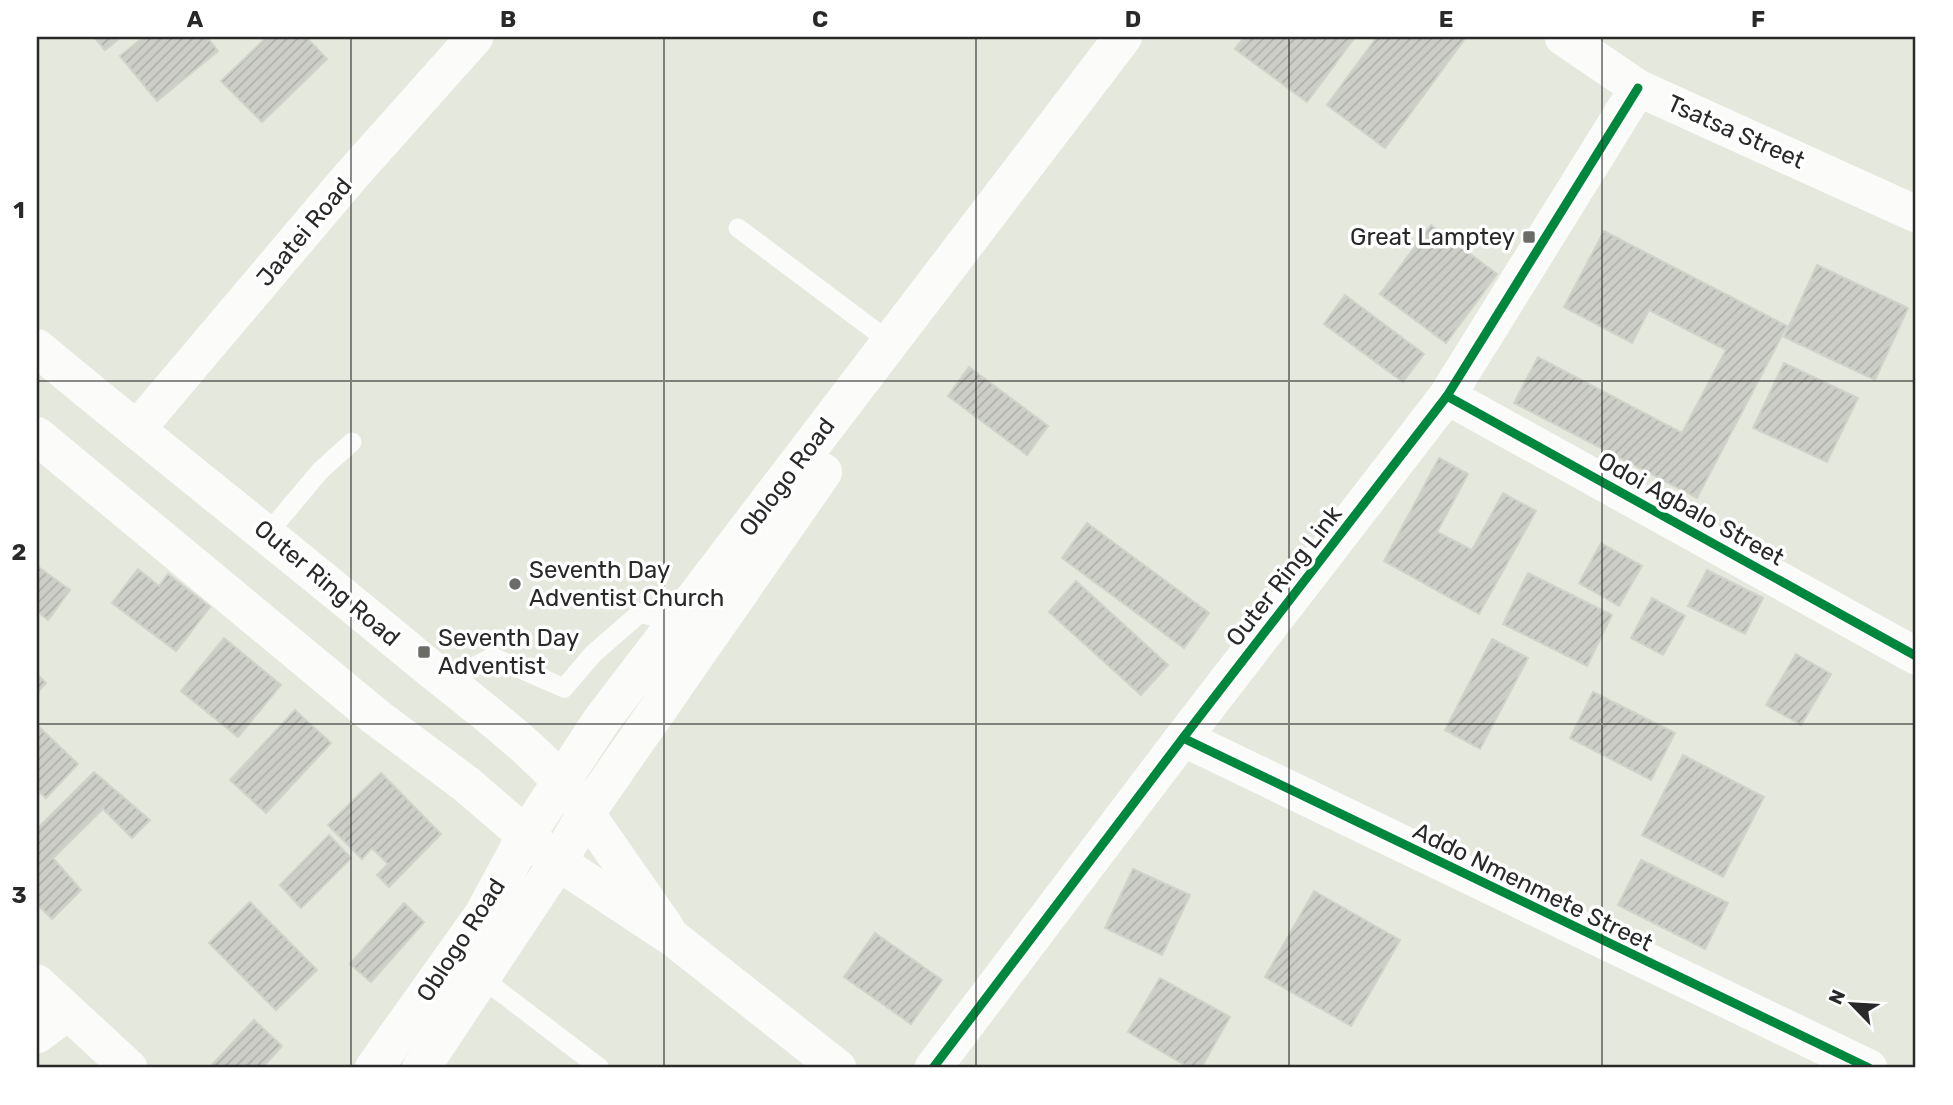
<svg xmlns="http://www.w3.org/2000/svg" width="1953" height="1105" font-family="Rubik,sans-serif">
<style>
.building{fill:url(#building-hatch);stroke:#d0d3ca;stroke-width:2}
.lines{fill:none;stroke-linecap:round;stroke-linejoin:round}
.service{stroke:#fbfcfa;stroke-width:19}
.minor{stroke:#fbfcfa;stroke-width:37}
.secondary{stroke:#fbfcfa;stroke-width:38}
.cycleway-casing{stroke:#fff;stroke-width:13}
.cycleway{stroke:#00873e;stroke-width:9}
.grid{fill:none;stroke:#292929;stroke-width:2;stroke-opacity:0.55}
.poi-dot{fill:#6b6c68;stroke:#fff;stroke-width:2.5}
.labels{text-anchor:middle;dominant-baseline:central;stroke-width:7;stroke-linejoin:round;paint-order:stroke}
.street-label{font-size:24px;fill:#292929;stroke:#fff}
.poi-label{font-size:24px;fill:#292929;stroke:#fff;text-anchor:start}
.neatline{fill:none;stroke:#292929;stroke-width:2.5}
.grid-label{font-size:23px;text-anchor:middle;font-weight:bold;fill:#292929}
</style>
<defs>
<pattern id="building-hatch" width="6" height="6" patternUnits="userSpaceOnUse" patternTransform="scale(1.75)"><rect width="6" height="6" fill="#cccec7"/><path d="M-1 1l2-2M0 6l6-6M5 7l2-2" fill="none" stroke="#afb1ab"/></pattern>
</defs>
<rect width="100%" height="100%" fill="#e5e8dd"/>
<g class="building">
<path d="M94,37H121L105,50Z"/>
<path d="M144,37H207L218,51L157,101L120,56Z"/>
<path d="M267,37H306L327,59L262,122L221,81Z"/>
<path d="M1244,37H1355L1307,102L1235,49Z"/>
<path d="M1377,37H1466L1385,148L1327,105Z"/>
<path d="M1431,225L1497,274L1446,343L1380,294Z"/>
<path d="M1604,231L1787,326L1697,498L1514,403L1538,357L1682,433L1726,350L1649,310L1632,343L1564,307Z"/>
<path d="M1817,265L1908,308L1875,380L1784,337Z"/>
<path d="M1345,295L1424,354L1403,382L1324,324Z"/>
<path d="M1784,363L1858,398L1827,462L1753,428Z"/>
<path d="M969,367L1048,426L1027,455L948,396Z"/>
<path d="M1439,458L1468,474L1437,532L1472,550L1503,493L1536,511L1479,614L1384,561Z"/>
<path d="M1087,523L1209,613L1184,648L1062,558Z"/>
<path d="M1601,543L1642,566L1619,606L1579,583Z"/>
<path d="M37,566L70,590L48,620L37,611Z"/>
<path d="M138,569L159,586L168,574L210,607L176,651L112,603Z"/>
<path d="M1707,570L1763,598L1745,634L1688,606Z"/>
<path d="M1528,573L1612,615L1587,666L1503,624Z"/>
<path d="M1076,581L1168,665L1141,695L1049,612Z"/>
<path d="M1652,598L1685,616L1663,655L1631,638Z"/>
<path d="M224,638L281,685L238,737L181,691Z"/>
<path d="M1492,639L1528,658L1480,749L1445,730Z"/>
<path d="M1796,654L1831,674L1801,725L1766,705Z"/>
<path d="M37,674L46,683L37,693Z"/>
<path d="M1593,692L1675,733L1651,780L1570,738Z"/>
<path d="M295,710L331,743L266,813L230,780Z"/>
<path d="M37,725L78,764L46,798L37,789Z"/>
<path d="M1683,755L1764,797L1723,877L1642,835Z"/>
<path d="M94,772L150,820L132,838L103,809L53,858L81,890L52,919L37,904V829Z"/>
<path d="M381,773L441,834L389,887L377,875L388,864L372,848L362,859L328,825Z"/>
<path d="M329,835L351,858L301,908L280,885Z"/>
<path d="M1641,860L1728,903L1705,949L1618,905Z"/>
<path d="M1133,869L1190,895L1162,955L1105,928Z"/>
<path d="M1314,891L1400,940L1351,1026L1265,977Z"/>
<path d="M250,902L317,970L276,1010L209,943Z"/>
<path d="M404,903L424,922L371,982L350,964Z"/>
<path d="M875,933L942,980L911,1024L844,977Z"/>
<path d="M1160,978L1230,1017L1201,1068H1190L1128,1032Z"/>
<path d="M254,1020L282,1046L262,1068H209Z"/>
</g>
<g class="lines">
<g class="service">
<path d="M738,228L890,342"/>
<path d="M268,533L320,471L352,442"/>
<path d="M445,681L493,657L564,688L593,654L640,613L677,623"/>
<path d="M482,978L600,1068"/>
</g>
<g class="minor">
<path d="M1563,37L1638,88L1916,214"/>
<path d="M1447,396L1916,656"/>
<path d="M136,430L350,177L475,37"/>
<path d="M1183,738L1869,1068"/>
<path d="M586,813L666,928"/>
<path d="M558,862L673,938L838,1068"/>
<path d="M37,983L129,1068"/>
<path d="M37,1035L68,1012"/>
<path d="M933,1068L1183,738L1447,396L1638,88"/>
</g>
<g class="secondary">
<path d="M37,348C162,452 290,552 415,656C469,701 533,745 577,800"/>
<path d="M37,436L376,717L466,784L544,851"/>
<path d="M374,1068L483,915L525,837L601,721L1123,37"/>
<path d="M421,1068L558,862L586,813L823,472"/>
</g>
<g class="cycleway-casing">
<g id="cycleway">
<path d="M1447,396L1916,656"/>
<path d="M1183,738L1869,1068"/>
<path d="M933,1068L1183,738L1447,396L1638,88"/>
</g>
</g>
<use href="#cycleway" class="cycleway"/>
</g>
<path class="grid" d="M351,37V1068M664,37V1068M976,37V1068M1289,37V1068M1602,37V1068M37,381H1916M37,724H1916"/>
<g class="poi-dot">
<rect x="1522" y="230" width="14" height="14" rx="3.5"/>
<circle cx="515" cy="584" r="7"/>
<rect x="417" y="645" width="14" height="14" rx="3.5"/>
</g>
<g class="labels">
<g class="street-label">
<text transform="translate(1736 132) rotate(24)">Tsatsa Street</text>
<text transform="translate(304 232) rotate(-50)">Jaatei Road</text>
<text transform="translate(787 477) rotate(-53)">Oblogo Road</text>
<text transform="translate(1691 509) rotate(29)">Odoi Agbalo Street</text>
<text transform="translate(1284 576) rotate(-52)">Outer Ring Link</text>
<text transform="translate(327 583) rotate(40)">Outer Ring Road</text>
<text transform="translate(1533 887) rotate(26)">Addo Nmenmete Street</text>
<text transform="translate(461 940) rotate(-57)">Oblogo Road</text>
</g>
<g class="poi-label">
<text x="1515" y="237" text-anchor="end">Great Lamptey</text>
<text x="529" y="570">Seventh Day<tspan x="529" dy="28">Adventist Church</tspan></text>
<text x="438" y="638">Seventh Day<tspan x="438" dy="28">Adventist</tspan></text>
</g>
</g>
<rect width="1953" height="1105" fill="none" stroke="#ffffff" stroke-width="77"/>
<g transform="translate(1852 1004) rotate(295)" stroke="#ffffff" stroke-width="5" paint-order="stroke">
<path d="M0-5L12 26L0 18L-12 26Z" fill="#292929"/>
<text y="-10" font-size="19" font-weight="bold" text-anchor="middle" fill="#292929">N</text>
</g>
<rect x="38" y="38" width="1876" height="1028" class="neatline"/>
<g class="grid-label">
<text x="195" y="27">A</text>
<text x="508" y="27">B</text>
<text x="820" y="27">C</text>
<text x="1133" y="27">D</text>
<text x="1446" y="27">E</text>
<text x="1758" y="27">F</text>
<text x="19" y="218">1</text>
<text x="19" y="560">2</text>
<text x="19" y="903">3</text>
</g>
</svg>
